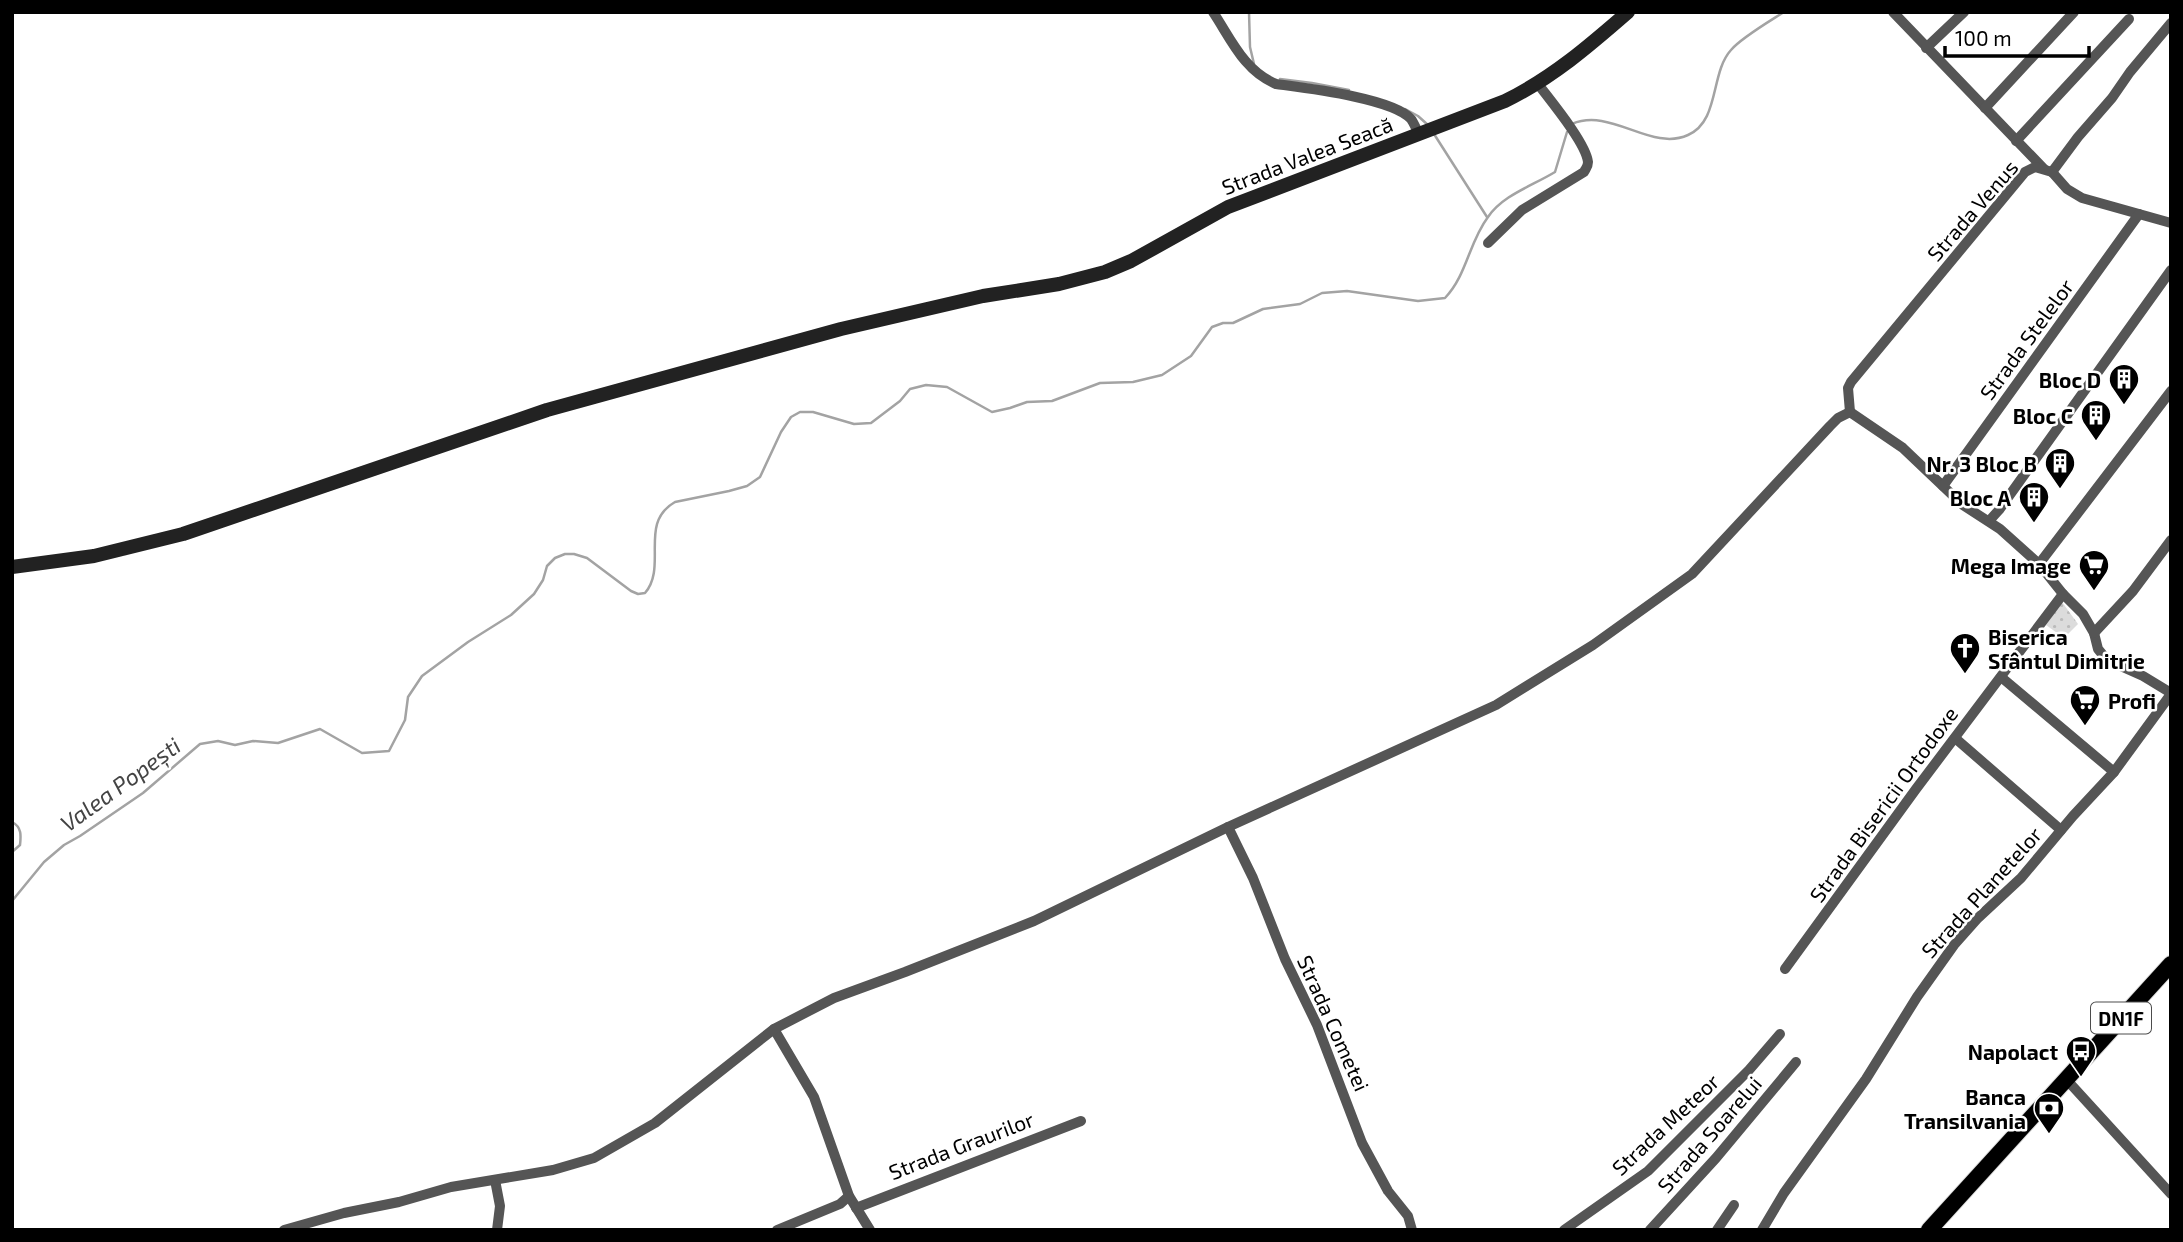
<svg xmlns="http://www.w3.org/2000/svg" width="2183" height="1242" font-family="'Exo 2',sans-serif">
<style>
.green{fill:url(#green-dots)}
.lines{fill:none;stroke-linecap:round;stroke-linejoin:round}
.stream{stroke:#a3a3a3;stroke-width:2.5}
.primary-casing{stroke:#dbdbdb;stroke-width:18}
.minor{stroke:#555;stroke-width:10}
.secondary{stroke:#222;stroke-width:14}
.primary{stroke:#000;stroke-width:16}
.labels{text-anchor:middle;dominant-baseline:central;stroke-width:5;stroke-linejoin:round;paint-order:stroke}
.shield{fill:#fff;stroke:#4c4c4c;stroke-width:2}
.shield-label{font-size:19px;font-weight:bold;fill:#000}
.street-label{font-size:21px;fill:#000;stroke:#fff}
.poi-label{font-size:21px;font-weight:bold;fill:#000;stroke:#fff;text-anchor:end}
.water-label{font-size:23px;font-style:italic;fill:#444;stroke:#fff}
</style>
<defs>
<pattern id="green-dots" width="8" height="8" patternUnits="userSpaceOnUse" patternTransform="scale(1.75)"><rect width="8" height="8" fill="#dcdcdc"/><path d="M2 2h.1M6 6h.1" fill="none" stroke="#bbb" stroke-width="1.8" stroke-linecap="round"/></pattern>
</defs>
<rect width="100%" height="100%" fill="#fff"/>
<path class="green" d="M2062,602L2078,624L2064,638L2046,625Z"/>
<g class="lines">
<g class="stream">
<path d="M1249,12L1250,47L1254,64"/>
<path d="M1280,79L1312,83L1349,90"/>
<path d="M1405,109L1418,116L1428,125"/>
<path d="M1572,124C1611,107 1651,152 1688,135C1720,121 1710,73 1731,50C1741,38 1770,21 1784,12"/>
<path d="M1434,134L1487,217"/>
<path d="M12,822C22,827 21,836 20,845L12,852"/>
<path d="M12,901L44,862L64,845L80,836L143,793L200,744L218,741L235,745L253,741L278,743L320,729L362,753L389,751L405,720L408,697L422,676L468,642L511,615L534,594L543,580L547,566L555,558L565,554H574L587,558L631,591L638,594L645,593C668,566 638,523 675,502L729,491L747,486L760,477L781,432L791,417L800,412H813L854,424L871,423L900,401L910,389L926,385L947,387L992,412L1010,408L1027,402L1052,401L1100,383L1133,382L1162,375L1191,356L1212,327L1223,323H1233L1263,309L1300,304L1322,293L1347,291L1418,301L1445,298C1467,275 1469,242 1488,217C1503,195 1532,186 1555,172L1567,132"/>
</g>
<g class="primary-casing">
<path id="primary" d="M1929,1230L2171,964"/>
</g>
<g class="minor">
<path d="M1213,12C1231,39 1244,71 1276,84C1305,88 1392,98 1411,119C1414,123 1416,129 1419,134"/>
<path d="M1893,12L2044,169"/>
<path d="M1926,48L1964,12"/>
<path d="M1985,108L2074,12"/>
<path d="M2016,141L2129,19"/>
<path d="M2052,172L2078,137L2112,98L2130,72L2171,23"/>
<path d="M2052,172L2067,189L2082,198L2171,223"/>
<path d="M1488,243L1522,210L1584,172C1586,168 1588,167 1588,162C1586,143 1550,100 1538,84"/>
<path d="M1850,412L1903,448L1963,505L2000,529L2039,564L2063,594L2083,614L2094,633L2098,649L2107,660L2143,676L2171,693"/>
<path d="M1850,412L1848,388L1851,382L2025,172L2035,167L2052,172"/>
<path d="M1943,486L2139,214"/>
<path d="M1989,521L1999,510L2171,270"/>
<path d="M2039,564L2171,391"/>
<path d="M2094,633L2133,591L2171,540"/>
<path d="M2001,677L2114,772"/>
<path d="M1955,738L2061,830"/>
<path d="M1228,827L1253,878L1285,959L1317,1025L1362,1143L1388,1191L1408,1216L1412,1230"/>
<path d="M1785,969L1916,789L2063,594"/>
<path d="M774,1029L814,1097L849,1196L870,1230"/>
<path d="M2066,1079L2171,1194"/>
<path d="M495,1180L500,1206L497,1230"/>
<path d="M856,1208L1081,1121"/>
<path d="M284,1230L344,1213L399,1202L451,1187L553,1170L594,1158L655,1123L774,1029L834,998L905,972L1034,921L1228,827L1496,705L1593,645L1692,574L1830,426L1838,418L1850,412"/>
<path d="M777,1230L840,1204L849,1196"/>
<path d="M1564,1230L1648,1171L1749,1070L1780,1034"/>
<path d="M1650,1230L1716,1158L1796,1062"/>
<path d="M1717,1230L1734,1205"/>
<path d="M1762,1230L1784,1193L1866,1079L1917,997L1954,945L1978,918L2021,878L2073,816L2114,772L2171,694"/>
</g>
<path class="secondary" d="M12,567L94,556L183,534L547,410L841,329L983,296L1059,284L1105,272L1131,261L1228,207L1505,101C1552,78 1589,46 1628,12"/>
<use href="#primary" class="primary"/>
</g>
<defs>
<g id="building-pin" transform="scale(1.575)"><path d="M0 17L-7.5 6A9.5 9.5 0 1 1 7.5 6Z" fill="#000" stroke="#fff"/><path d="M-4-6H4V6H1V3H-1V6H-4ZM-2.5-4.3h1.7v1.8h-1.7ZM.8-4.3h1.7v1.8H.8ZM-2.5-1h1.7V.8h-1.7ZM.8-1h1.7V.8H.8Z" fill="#fff"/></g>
<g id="supermarket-pin" transform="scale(1.575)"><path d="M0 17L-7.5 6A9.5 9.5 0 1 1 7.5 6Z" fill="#000" stroke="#fff"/><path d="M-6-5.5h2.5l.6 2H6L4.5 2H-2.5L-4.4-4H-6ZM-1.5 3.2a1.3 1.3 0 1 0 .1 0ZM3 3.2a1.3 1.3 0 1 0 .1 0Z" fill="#fff"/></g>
<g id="church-pin" transform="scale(1.575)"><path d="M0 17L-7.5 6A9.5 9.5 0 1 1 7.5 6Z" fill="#000" stroke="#fff"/><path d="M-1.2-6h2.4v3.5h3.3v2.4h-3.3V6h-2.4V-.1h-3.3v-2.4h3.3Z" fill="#fff"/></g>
<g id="bus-pin" transform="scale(1.575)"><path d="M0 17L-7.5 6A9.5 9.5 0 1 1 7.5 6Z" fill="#000" stroke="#fff"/><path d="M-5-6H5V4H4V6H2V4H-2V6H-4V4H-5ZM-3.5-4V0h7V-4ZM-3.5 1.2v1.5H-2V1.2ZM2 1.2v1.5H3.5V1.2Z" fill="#fff"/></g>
<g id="bank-pin" transform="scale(1.575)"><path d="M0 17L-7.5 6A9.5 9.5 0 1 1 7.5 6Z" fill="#000" stroke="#fff"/><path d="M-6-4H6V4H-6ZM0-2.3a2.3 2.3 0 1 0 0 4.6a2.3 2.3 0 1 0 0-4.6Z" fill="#fff"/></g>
</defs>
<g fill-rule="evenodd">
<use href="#building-pin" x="2124" y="379"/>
<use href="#building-pin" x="2096" y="415"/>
<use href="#building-pin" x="2060" y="463"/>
<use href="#building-pin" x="2034" y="497"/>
<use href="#supermarket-pin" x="2094" y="565"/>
<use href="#church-pin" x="1965" y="648"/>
<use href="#supermarket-pin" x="2085" y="700"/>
<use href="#bus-pin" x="2081" y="1051"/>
<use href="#bank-pin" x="2049" y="1108"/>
</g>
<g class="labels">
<rect class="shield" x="2091" y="1002.5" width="60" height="31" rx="5"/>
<g class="shield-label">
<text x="2121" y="1018">DN1F</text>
</g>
<g class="street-label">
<text transform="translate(1307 155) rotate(-21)">Strada Valea Seacă</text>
<text transform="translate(1972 210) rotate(-49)">Strada Venus</text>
<text transform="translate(2026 339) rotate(-54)">Strada Stelelor</text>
<text transform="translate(1883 804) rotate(-54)">Strada Bisericii Ortodoxe</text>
<text transform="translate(1981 892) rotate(-48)">Strada Planetelor</text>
<text transform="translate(1334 1023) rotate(66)">Strada Cometei</text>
<text transform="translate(1665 1124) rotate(-43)">Strada Meteor</text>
<text transform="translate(1709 1134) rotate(-49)">Strada Soarelui</text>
<text transform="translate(961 1145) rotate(-21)">Strada Graurilor</text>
</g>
<g class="poi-label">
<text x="2101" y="379">Bloc D</text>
<text x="2073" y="415">Bloc C</text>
<text x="2037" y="463">Nr. 3 Bloc B</text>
<text x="2011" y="497">Bloc A</text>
<text x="2071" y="565">Mega Image</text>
<text x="1988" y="636" text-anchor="start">Biserica<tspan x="1988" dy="24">Sfântul Dimitrie</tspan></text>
<text x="2108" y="700" text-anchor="start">Profi</text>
<text x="2058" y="1051">Napolact</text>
<text x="2026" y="1096">Banca<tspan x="2026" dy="24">Transilvania</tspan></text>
</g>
<g class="water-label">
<text transform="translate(120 784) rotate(-36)">Valea Popești</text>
</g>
</g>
<rect width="2183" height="1242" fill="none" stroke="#000000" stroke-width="28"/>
<path d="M1945 46v10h144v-10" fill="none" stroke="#000000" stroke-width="3.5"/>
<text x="1955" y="46" font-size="21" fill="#000000" stroke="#ffffff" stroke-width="5" paint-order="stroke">100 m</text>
</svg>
